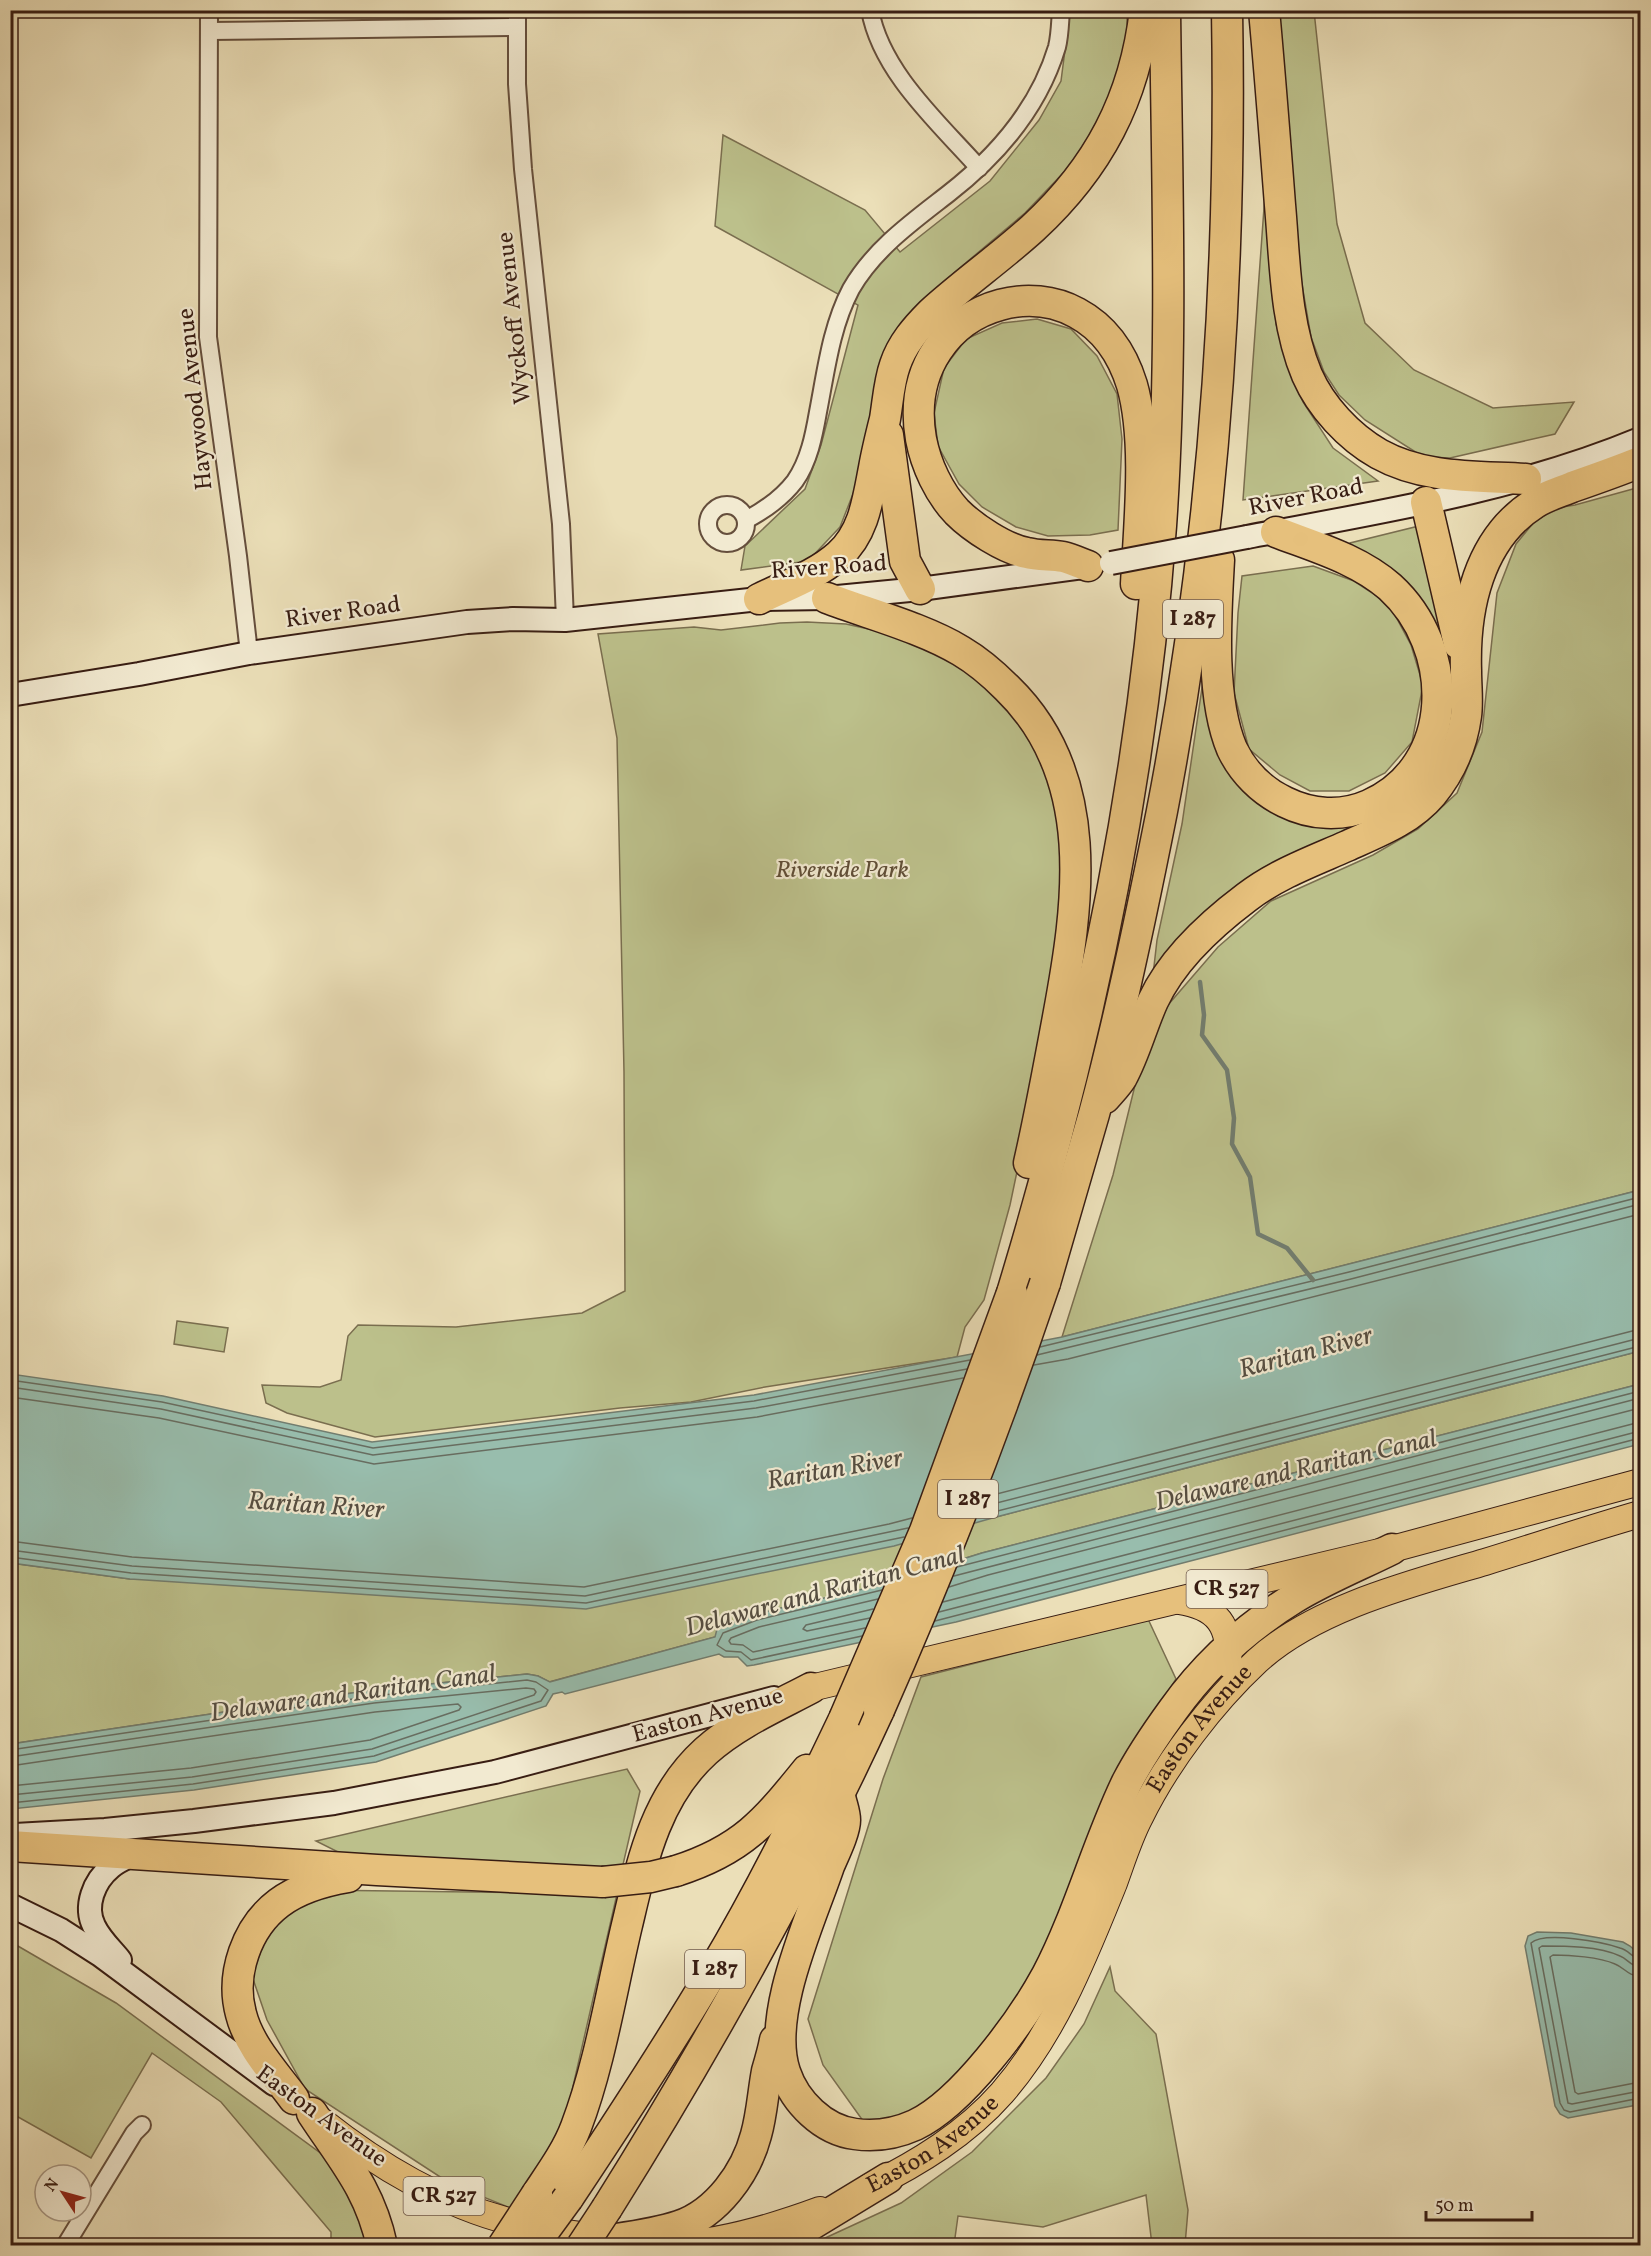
<svg xmlns="http://www.w3.org/2000/svg" width="1651" height="2256" font-family="Vollkorn,serif">
<style>
.green{fill:#bcc08b;stroke:#7a6e4f;stroke-width:1.5}
.water{fill:#98bdad;stroke:#727d6f;stroke-width:1.5}
.lines{fill:none;stroke-linecap:round;stroke-linejoin:round}
.shore{stroke:#686d60;stroke-width:1.5}
.stream{stroke:#727d6f;stroke-width:4.5}
.street-casing{stroke:#654e3c;stroke-width:20}
.secondary-casing{stroke:#381d13;stroke-width:26}
.primary-casing{stroke:#381d13;stroke-width:28}
.highway-casing{stroke:#381d13;stroke-width:33}
.street{stroke:#f2ead1;stroke-width:16}
.secondary{stroke:#f2ead1;stroke-width:22}
.primary{stroke:#e6c07c;stroke-width:26}
.highway{stroke:#e6c07c;stroke-width:30}
.secondary-bridge-casing{stroke:#381d13;stroke-width:26;stroke-linecap:butt}
.highway-bridge-casing{stroke:#381d13;stroke-width:33;stroke-linecap:butt}
.secondary-bridge{stroke:#f2ead1;stroke-width:22}
.highway-bridge{stroke:#e6c07c;stroke-width:30}
.labels{text-anchor:middle;dominant-baseline:central;stroke-width:4.5;stroke-linejoin:round;paint-order:stroke}
.shield{fill:#f2ead1;stroke:#705a4c;stroke-width:1.5}
.shield-label{font-size:22px;font-weight:bold;fill:#381d13}
.street-label{font-size:24px;fill:#381d13;stroke:#f2ead1}
.park-label{font-size:24px;font-style:italic;fill:#604e37;stroke:#f2ead1}
.water-label{font-size:26px;font-style:italic;fill:#554d41;stroke:#f2ead1}
</style>
<rect width="100%" height="100%" fill="#ebdfb8"/>
<filter id="stains"><feTurbulence type="fractalNoise" baseFrequency=".00333" numOctaves="4"/><feColorMatrix values="0 0 0 0 .2 0 0 0 0 .09 0 0 0 0 .02 0 0 0 .5 -.17"/></filter>
<radialGradient id="worn" r=".72"><stop offset=".6" stop-color="#630" stop-opacity="0"/><stop offset="1" stop-color="#630" stop-opacity=".3"/></radialGradient>
<g class="green">
<path d="M1070,11H1127V41L1113,92L1086,149L1025,213L955,272L905,322L876,381L860,476L840,527L808,561L741,570L745,546L805,489L821,445L858,305L715,226L723,135L865,210L900,252L990,181L1039,120L1061,81Z"/>
<path d="M1276,11H1314L1337,224L1365,323L1414,370L1493,408L1574,402L1555,434L1450,458L1429,457L1417,453L1365,420L1339,395L1324,372L1311,337L1300,273Z"/>
<path d="M1266,180L1276,324L1291,374L1303,402L1333,448L1378,481L1243,500Z"/>
<path d="M1037,319L1071,329L1097,356L1117,394L1122,439L1118,530L1090,535L1048,536L1016,527L982,507L959,484L938,446L934,413L944,368L966,339L1002,323Z"/>
<path d="M1640,487V1190L1062,1337L1113,1175L1139,1069L1168,1005L1218,947L1271,901L1373,855L1418,829L1457,793L1482,732L1497,593L1516,544L1534,522L1556,508L1575,505Z"/>
<path d="M1419,526L1455,663L1457,711L1433,778L1153,975L1157,940L1182,824L1208,647L1252,791L1382,808L1446,678L1348,546L1350,543Z"/>
<path d="M1313,566L1354,581L1389,604L1411,645L1423,685L1412,742L1385,773L1349,791H1310L1280,775L1249,749L1234,693L1238,613L1242,576Z"/>
<path d="M807,622L846,624L882,632L956,657L1017,715L1053,782L1066,877L1033,1095L1010,1205L984,1300L965,1327L957,1357L765,1387L691,1402L620,1408L375,1437L287,1413L266,1403L262,1385L320,1387L341,1380L348,1336L358,1325L456,1327L582,1313L625,1291L624,1072L617,738L598,634L694,627L721,630L780,623Z"/>
<path d="M177,1321L228,1328L224,1352L174,1344Z"/>
<path d="M1640,1351V1384L982,1553L715,1637L549,1682L538,1676L527,1674L372,1690L11,1744V1563L130,1579L996,1517Z"/>
<path d="M1148,1619L1176,1679L1138,1741L1071,1881L1075,1889L1042,1965L975,2060L897,2130L866,2125L823,2065L808,2019L883,1779L921,1677Z"/>
<path d="M627,1769L640,1791L622,1869L352,1859L316,1841Z"/>
<path d="M315,1890L617,1894L563,2130L513,2209L451,2184L305,2089L267,2020L252,1976L268,1931Z"/>
<path d="M11,1942L116,2003L334,2163L366,2222V2245H331V2232L221,2102L152,2053L91,2158L11,2113L10,1961L13,1957L11,1955Z"/>
<path d="M1110,1967L1115,1991L1156,2034L1188,2210L1185,2245H1152L1146,2195L1043,2227L958,2216L954,2245H810L901,2203L972,2152L1046,2078L1084,2024Z"/>
</g>
<g class="water">
<path d="M1640,1190V1351L996,1517L894,1546L586,1609L130,1579L11,1563V1374L163,1396L372,1442L754,1395L1062,1337Z"/>
<path d="M1640,1384V1444L956,1622L754,1665L747,1666L738,1657H724L719,1654L565,1694L562,1692L553,1694L546,1706L376,1762L194,1790L11,1809V1744L372,1690L527,1674L538,1676L550,1682L715,1637L717,1629L755,1614L876,1586L982,1553Z"/>
<path d="M1537,1932L1571,1933L1623,1942L1630,1946L1640,1955V2102L1637,2105L1568,2118L1560,2114L1555,2106L1525,1946L1528,1936Z"/>
</g>
<g class="lines">
<g class="shore">
<path d="M1040,1347L1349,1272L1640,1197"/>
<path d="M1037,1355L1351,1279L1640,1204"/>
<path d="M1034,1365L1068,1359L1640,1214"/>
<path d="M10,1380L162,1402L373,1448L754,1401L970,1360"/>
<path d="M10,1387L161,1409L373,1455L756,1408L967,1369"/>
<path d="M10,1397L159,1418L374,1464L757,1417L963,1378"/>
<path d="M985,1497L1640,1329"/>
<path d="M981,1507L1640,1338"/>
<path d="M978,1516L1640,1346"/>
<path d="M10,1541L132,1557L584,1587L889,1524L912,1518"/>
<path d="M10,1550L132,1566L585,1596L908,1528"/>
<path d="M10,1557L131,1573L586,1603L904,1537"/>
<path d="M957,1567L1640,1391"/>
<path d="M954,1576L1640,1398"/>
<path d="M949,1587L988,1575L1640,1408"/>
<path d="M943,1602L1640,1422"/>
<path d="M939,1612L1640,1431"/>
<path d="M870,1618L807,1631L803,1629L806,1625L873,1609"/>
<path d="M935,1621L1640,1438"/>
<path d="M865,1628L753,1652L743,1645L731,1644L729,1641L731,1638L759,1627L878,1599"/>
<path d="M862,1636L751,1660L741,1652L726,1651L717,1645L723,1633L757,1620L882,1590"/>
<path d="M10,1750L373,1696L527,1680L536,1682L548,1690L541,1701L374,1756L193,1784L10,1803"/>
<path d="M10,1757L374,1703L526,1688L534,1689L536,1692L534,1695L372,1749L192,1777L10,1795"/>
<path d="M10,1766L375,1712L458,1704L461,1707L459,1710L370,1740L191,1768L10,1786"/>
<path d="M1640,1959C1632,1958 1629,1950 1620,1948C1603,1942 1544,1931 1531,1943L1560,2103L1564,2110L1570,2112L1640,2098"/>
<path d="M1640,1967C1630,1966 1628,1959 1620,1956C1599,1946 1565,1946 1542,1946L1539,1948L1568,2103L1572,2104L1640,2091"/>
<path d="M1640,1976C1628,1976 1625,1968 1615,1964C1599,1957 1570,1955 1553,1955L1550,1957L1575,2092L1578,2094L1640,2082"/>
</g>
<path class="stream" d="M1200,982L1204,1015L1202,1035L1227,1070L1234,1118L1232,1144L1250,1177L1258,1234L1287,1248L1313,1280"/>
<g class="street-casing">
<g id="street">
<path d="M209,10L208,337L238,556L249,653"/>
<path d="M517,10V84L523,169L561,524L565,620"/>
<path d="M870,10C881,72 939,123 979,168"/>
<path d="M210,31L516,27"/>
<circle cx="727" cy="524" r="19"/>
<path d="M746,520C765,510 782,498 795,481C809,461 814,435 818,412C826,371 831,327 851,289C874,249 912,222 948,194C997,156 1039,107 1057,47C1060,35 1060,22 1061,10"/>
<path d="M65,2246L134,2133L142,2125"/>
</g>
</g>
<g class="secondary-casing">
<g id="secondary">
<path d="M1247,537C1379,512 1515,491 1640,439"/>
<path d="M10,695L139,674L249,653L467,622L513,619L565,620L759,599L827,598L920,589L1083,567"/>
<path d="M15,1835L105,1830L194,1821L334,1803L495,1772L774,1698"/>
<path d="M10,1905L61,1930L100,1955L274,2084"/>
<path d="M120,1960C112,1950 100,1939 94,1926C84,1906 94,1881 111,1867C118,1861 128,1857 136,1853"/>
</g>
</g>
<g class="primary-casing">
<g id="primary">
<path d="M1179,1601C1218,1607 1231,1626 1228,1664"/>
<path d="M811,1688L1392,1549L1640,1482"/>
<path d="M323,2122C377,2165 444,2205 512,2222C544,2230 577,2235 611,2239C632,2241 652,2246 674,2245C724,2242 774,2227 820,2210"/>
<path id="s1" d="M870,2187C918,2163 966,2134 1002,2093C1055,2032 1084,1957 1114,1883C1122,1861 1129,1838 1140,1817C1167,1762 1212,1703 1257,1661C1315,1608 1410,1584 1485,1562C1537,1546 1588,1529 1640,1514"/>
</g>
</g>
<g class="highway-casing">
<g id="highway">
<path d="M1264,10C1270,75 1275,140 1280,205C1285,261 1285,323 1307,375C1321,407 1349,437 1379,454C1424,479 1476,476 1526,479"/>
<path d="M888,435L905,561L920,589"/>
<path d="M1426,502L1459,644"/>
<path d="M1219,560C1216,615 1210,697 1232,749C1243,772 1262,791 1285,802C1311,815 1342,817 1369,805C1457,766 1456,647 1390,587C1358,559 1315,547 1276,532"/>
<path d="M1088,566C1080,563 1071,559 1063,557C1051,555 1038,556 1027,553C1005,549 973,528 957,512C939,493 926,465 921,439C896,296 1088,242 1132,385C1148,441 1139,525 1136,584"/>
<path d="M827,598C869,614 923,628 961,651C978,661 993,674 1007,688C1098,776 1079,904 1058,1017C1049,1066 1040,1115 1029,1163"/>
<path d="M759,599C785,586 817,575 839,555C864,533 868,499 874,468C877,451 881,435 885,419C888,401 889,382 895,365C902,344 916,328 931,313C964,283 1000,258 1033,228C1098,168 1135,99 1145,10"/>
<path d="M1105,1098C1111,1091 1118,1084 1122,1077C1135,1053 1142,1025 1153,1001C1172,960 1211,924 1247,897C1277,874 1313,861 1347,846C1378,832 1410,820 1432,794C1450,772 1462,745 1466,716C1468,701 1466,687 1466,671C1464,609 1478,539 1535,503C1546,496 1560,492 1572,487C1595,479 1618,471 1640,462"/>
<path d="M1045,1283C1061,1226 1078,1171 1094,1114C1121,1014 1142,912 1162,811C1213,547 1232,279 1227,10"/>
<path d="M1012,1293C1088,1043 1142,787 1161,526C1173,354 1167,182 1165,10"/>
<path d="M840,1796C841,1803 845,1812 845,1820C845,1832 834,1854 829,1866C810,1922 766,2015 785,2072C795,2102 823,2130 855,2134C876,2137 895,2134 915,2125C962,2103 1022,2021 1047,1975C1079,1914 1097,1844 1127,1782C1140,1757 1157,1732 1173,1710C1205,1665 1247,1627 1294,1598C1325,1579 1360,1565 1392,1549"/>
<path d="M10,1846L377,1870L603,1882"/>
<path d="M676,1871C742,1850 765,1822 807,1770"/>
<path d="M294,2099C275,2073 249,2046 241,2014C230,1974 247,1927 279,1903C299,1888 324,1881 348,1877"/>
<path d="M312,2113C342,2159 370,2189 382,2246"/>
<path d="M537,2194C551,2173 567,2151 576,2127C600,2064 611,1992 627,1925C642,1862 655,1797 706,1751C736,1724 775,1707 811,1688"/>
<path d="M568,2198C618,2123 667,2048 713,1971C762,1889 803,1805 844,1719"/>
<path d="M607,2208C708,2047 800,1882 879,1710"/>
<path d="M616,2239C637,2236 658,2233 679,2226C717,2213 746,2173 756,2135C762,2114 763,2092 767,2071C770,2061 773,2051 775,2040"/>
<path d="M776,2246L888,2178"/>
</g>
</g>
<use href="#street" class="street"/>
<use href="#secondary" class="secondary"/>
<use href="#primary" class="primary"/>
<use href="#highway" class="highway"/>
<g class="secondary-bridge-casing">
<path id="secondary-bridge" d="M1111,563L1247,537"/>
</g>
<g class="highway-bridge-casing">
<g id="highway-bridge">
<path d="M879,1710C941,1570 996,1428 1045,1283"/>
<path d="M844,1719L925,1531L1012,1293"/>
<path d="M603,1882L651,1877L676,1871"/>
<path d="M503,2246L537,2194"/>
<path d="M533,2246L568,2198"/>
<path d="M582,2246L607,2208"/>
</g>
</g>
<use href="#secondary-bridge" class="secondary-bridge"/>
<use href="#highway-bridge" class="highway-bridge"/>
</g>
<g class="labels">
<g class="shield">
<rect x="1163" y="600" width="60" height="38" rx="4.5"/>
<rect x="938" y="1480" width="60" height="38" rx="4.5"/>
<rect x="1186.5" y="1570" width="81" height="38" rx="4.5"/>
<rect x="685" y="1950" width="60" height="38" rx="4.5"/>
<rect x="403.5" y="2177" width="81" height="38" rx="4.5"/>
</g>
<g class="shield-label">
<text x="1193" y="619">I 287</text>
<text x="968" y="1499">I 287</text>
<text x="1227" y="1589">CR 527</text>
<text x="715" y="1969">I 287</text>
<text x="444" y="2196">CR 527</text>
</g>
<g class="street-label">
<text transform="translate(515 318) rotate(-96)">Wyckoff Avenue</text>
<text transform="translate(196 399) rotate(-96)">Haywood Avenue</text>
<text transform="translate(1306 498) rotate(-11)">River Road</text>
<text transform="translate(829 568) rotate(-4)">River Road</text>
<text transform="translate(343 613) rotate(-8)">River Road</text>
<text transform="translate(708 1716) rotate(-15)">Easton Avenue</text>
<text stroke="none"><textPath href="#s1" startOffset="580">Easton Avenue</textPath></text>
<text transform="translate(321 2117) rotate(36)">Easton Avenue</text>
<text stroke="none"><textPath href="#s1" startOffset="76">Easton Avenue</textPath></text>
</g>
<g class="park-label">
<text x="842" y="871">Riverside Park</text>
</g>
<g class="water-label">
<text transform="translate(1306 1353) rotate(-15)">Raritan River</text>
<text transform="translate(835 1470) rotate(-10)">Raritan River</text>
<text transform="translate(1296 1471) rotate(-13)">Delaware and Raritan Canal</text>
<text transform="translate(316 1506) rotate(4)">Raritan River</text>
<text transform="translate(825 1592) rotate(-15)">Delaware and Raritan Canal</text>
<text transform="translate(353 1694) rotate(-8)">Delaware and Raritan Canal</text>
</g>
</g>
<rect width="1651" height="2256" fill="none" stroke="#ebdfb8" stroke-width="36"/>
<rect x="12" y="12" width="1627" height="2232" fill="none" stroke="#381d13" stroke-width="3"/>
<rect x="18" y="18" width="1615" height="2220" fill="none" stroke="#381d13" stroke-width="1.5"/>
<g transform="translate(63 2193) rotate(306)"><circle r="28" fill="#f2ead1" stroke="#a89885" stroke-width="1.5"/>
<path d="M0-4.5L10 22L0 15L-10 22Z" fill="#8f2418"/>
<text y="-9" font-size="16" font-weight="bold" text-anchor="middle" fill="#381d13">N</text>
</g>
<path d="M1426 2211v9h106v-9" fill="none" stroke="#381d13" stroke-width="3"/>
<text x="1435" y="2211" font-size="18" fill="#381d13" stroke="#f2ead1" stroke-width="4.5" paint-order="stroke">50 m</text>
<rect width="100%" height="100%" filter="url(#stains)"/>
<rect width="100%" height="100%" fill="url(#worn)"/>
</svg>
